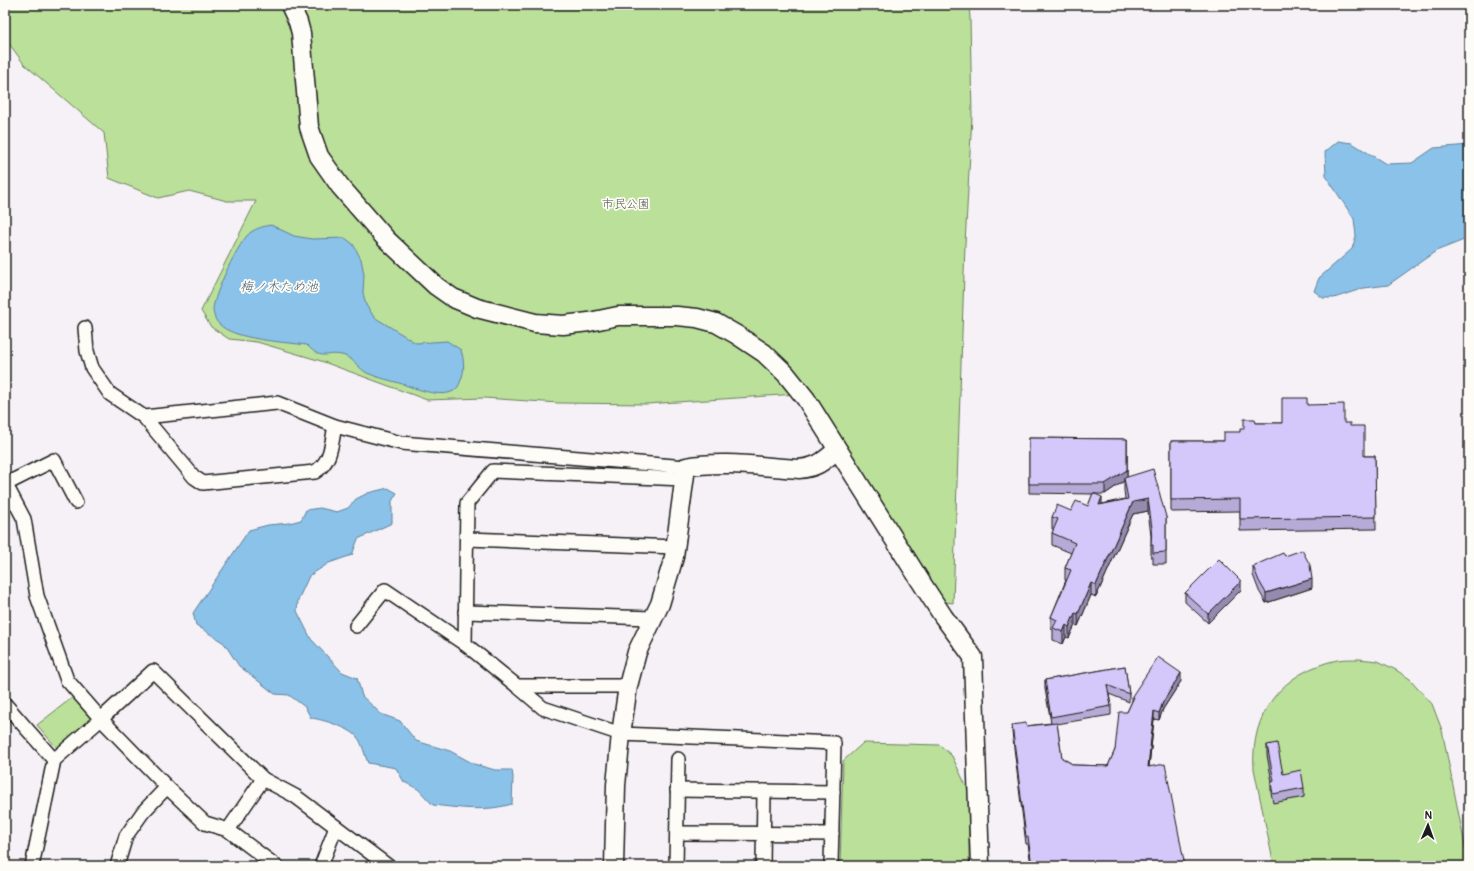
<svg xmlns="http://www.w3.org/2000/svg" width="1474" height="871" font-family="Pangolin,'Klee One',sans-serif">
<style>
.green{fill:#bbe09a;stroke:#6c7e5b}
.water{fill:#8bc2e9;stroke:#5f8097}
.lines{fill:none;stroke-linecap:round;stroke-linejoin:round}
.street-casing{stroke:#1c1c1c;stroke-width:16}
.secondary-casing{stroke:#1c1c1c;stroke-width:21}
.street{stroke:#fdfcf7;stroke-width:13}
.secondary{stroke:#fdfcf7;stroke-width:18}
.wall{fill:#b6abd6;stroke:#1c1c1c;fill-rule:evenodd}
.shaded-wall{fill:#948bae;stroke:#1c1c1c}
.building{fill:#d4c7f9;stroke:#1c1c1c}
.labels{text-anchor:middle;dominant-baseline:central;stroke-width:3.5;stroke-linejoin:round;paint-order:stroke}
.park-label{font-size:12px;fill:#4c5742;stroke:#fdfcf7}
.water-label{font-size:13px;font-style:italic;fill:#485e6e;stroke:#fdfcf7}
</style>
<rect width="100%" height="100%" fill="#f5f1f7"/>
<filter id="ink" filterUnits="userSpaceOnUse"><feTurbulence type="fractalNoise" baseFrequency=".025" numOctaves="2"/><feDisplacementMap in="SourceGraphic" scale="8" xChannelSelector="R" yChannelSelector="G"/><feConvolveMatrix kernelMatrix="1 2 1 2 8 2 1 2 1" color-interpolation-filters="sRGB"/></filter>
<g filter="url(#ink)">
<g class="green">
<path d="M5,5H969L970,18L972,116L965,244L953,603L945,602L843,445L812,393L647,404L559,403L484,398L427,400L321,361L257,342L229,339L211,327L201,311L256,201H227L189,191L158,198L109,178L104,133L24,64L5,38Z"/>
<path d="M1359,659L1378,661L1396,670L1410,679L1432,704L1442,730L1469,866H1274L1254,769C1250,713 1282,672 1337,660C1344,659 1352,659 1359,659Z"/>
<path d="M73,697L92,717V723L60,747H56L37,725Z"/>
<path d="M863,743L940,745L952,756L969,792V866H840L843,761Z"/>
</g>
<g class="water">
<path d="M1338,141L1352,143L1386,164L1412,163L1434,148L1469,145V238L1436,251L1388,285L1364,288L1334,298H1323L1314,291L1319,278L1352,249L1356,236L1354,219L1326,176L1325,152Z"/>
<path d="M271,225L294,236L312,239L345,238L353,244L361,259L364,274L363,293L366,305L374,317L416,343L447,341L461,350C464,360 465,370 461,380C460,382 459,386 457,388C446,401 415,388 402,384C390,380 378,378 367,373C359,369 355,360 345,356C327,350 323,363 307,345C285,342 234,340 219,324C215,320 214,316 213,310C213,296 239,240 251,232C257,228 264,226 271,225Z"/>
<path d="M388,488L397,493L392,501V523L358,539L352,555L329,563L309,576L298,600L297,611L311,639L342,672L357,678L362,696L381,714L400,721L416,741L450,751L474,764L495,770H512L513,777L512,804C485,812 460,808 433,805L418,789L404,782L396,768L368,763C365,756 362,742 357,737C351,728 321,719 311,718L305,707L289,695L275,694L239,666L224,643L196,625L193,613L249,530L268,525L289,523L301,520L306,510L320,508L337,512L348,508L356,499L368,493Z"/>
</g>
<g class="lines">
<g class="street-casing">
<g id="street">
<path d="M85,328L87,351L92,368L110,394L144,417L277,403L335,426L401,443L686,467"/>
<path d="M144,417L194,477L203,483L315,472C332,461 331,444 335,426"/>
<path d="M5,483L24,519L37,596L67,680L101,719L167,787L205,823L228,830L276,866"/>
<path d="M6,484L54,460L76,502"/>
<path d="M467,539L676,547"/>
<path d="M465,612L653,618"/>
<path d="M356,626L385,590L465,644"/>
<path d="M517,686L543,708L621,734L834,743L831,866"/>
<path d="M628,686H517L465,644L467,503L493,471L684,479"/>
<path d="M5,704L54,760"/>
<path d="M677,790L833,792"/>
<path d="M228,830L263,779"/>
<path d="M677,833L832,834"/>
<path d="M32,866L54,760L101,719L153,671L263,779L295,796L388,866"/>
<path d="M117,866L126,836L143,812L167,787"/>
<path d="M321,866L336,827"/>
<path d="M676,866L678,759"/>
<path d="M763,866L764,791"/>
</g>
</g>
<g class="secondary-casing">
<g id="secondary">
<path d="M290,5L298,22L301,33L309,127L319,156L340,186L386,239L436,286L453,298L477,308L535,323L563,325L589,322L618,316H677L697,318L716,323L737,335L764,353L786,374L806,399L921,582L943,616L973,657L980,866"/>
<path d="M614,866L616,785L621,734L628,686L637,652L660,604L674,557L686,467C722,460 763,467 799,469C819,467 823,461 837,450"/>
</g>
</g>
<use href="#street" class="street"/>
<use href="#secondary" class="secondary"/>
</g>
<g class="wall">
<path d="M1307,405L1350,426L1364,456H1375L1376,529L1240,531V511L1171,512V441H1224L1256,423H1282Z"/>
<path d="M1029,438L1127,439V477L1166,517V564H1153V557H1151V536L1148,511L1133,514L1096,597L1091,595L1078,626L1075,625L1069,638L1066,637L1063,644L1053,640V630L1051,629V617L1066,580H1065V568L1071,553L1052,545V533L1054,529H1052V517L1088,506L1093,494L1029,493ZM1124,481V490L1125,499L1102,504L1094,494H1105Z"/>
<path d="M1285,556L1312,588L1266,603L1259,591L1253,575V566Z"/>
<path d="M1241,590L1208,623L1185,602V593Z"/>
<path d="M1125,666L1129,694V702L1109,694L1111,706V715L1057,724L1062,758L1074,765L1108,766L1115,750L1127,712L1132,701V696L1181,681L1163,709L1159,720L1154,719L1149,767L1185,866H1031L1028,844H1026L1012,732V725L1026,726L1051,723L1045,689V680Z"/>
<path d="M1267,745L1283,774L1304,788V797L1273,803L1271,792V783L1272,782L1267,755Z"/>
</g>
<g class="shaded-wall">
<path d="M1127,439V479L1124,478V481L1105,494V484Z"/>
<path d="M1102,497V509L1099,505Z"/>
<path d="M1148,499V511L1133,514L1096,597V585L1133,502Z"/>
<path d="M1312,579V588L1266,603V593Z"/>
<path d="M1241,581V590L1208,623V614Z"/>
<path d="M1091,583V595L1078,626V614Z"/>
<path d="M1075,613V625L1069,638V627Z"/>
<path d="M1066,625V637L1063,644V632Z"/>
<path d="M1181,673V681L1163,709L1159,720V713L1163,702Z"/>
<path d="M1154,711V719L1148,775V767Z"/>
</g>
<g class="building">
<path d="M1282,398H1307V405L1344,404V423H1350V426H1364V456H1375L1376,517L1240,519V499L1171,500V441H1224V432H1240V429H1244V419H1255L1256,423H1282Z"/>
<path d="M1029,438L1127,439V470L1105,484H1029Z"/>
<path d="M1153,469L1166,517V552L1153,553V545H1151L1152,528L1148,499L1133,502L1096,585L1091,583L1078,614L1075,613L1069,627L1066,625L1063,632L1053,628L1057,620L1051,617L1071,570L1065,568L1075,543L1052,533L1058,519L1052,517L1057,505L1071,511L1076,501L1088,506L1093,493L1102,497L1099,505L1128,499L1124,478Z"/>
<path d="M1302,550L1310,565L1312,579L1266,593L1259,581L1253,566L1283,553L1285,556Z"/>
<path d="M1219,559L1241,581L1208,614L1185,593Z"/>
<path d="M1158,657L1181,673L1163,702L1159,713L1154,711L1148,767L1165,764L1185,866H1032L1028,837H1026L1012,725L1026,723V726L1057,723L1062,758L1074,765L1108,766L1115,750L1119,712H1127L1134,697L1132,696Z"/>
<path d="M1125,666L1129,694L1107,685L1111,706L1051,717L1045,680Z"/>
<path d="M1277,743L1283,774L1301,770L1304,788L1273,794L1271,783L1274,781L1267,745Z"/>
</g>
</g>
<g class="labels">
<g class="park-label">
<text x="626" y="204">市民公園</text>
</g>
<g class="water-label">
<text x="279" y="287">梅ノ木ため池</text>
</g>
</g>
<rect width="1474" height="871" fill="none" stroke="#fdfcf7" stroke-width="20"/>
<rect x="10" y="10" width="1454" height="851" fill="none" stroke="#1c1c1c" stroke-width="1.5" filter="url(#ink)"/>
<g transform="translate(1428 825) rotate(2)" stroke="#fdfcf7" stroke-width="3" paint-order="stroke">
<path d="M0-3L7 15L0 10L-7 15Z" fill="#1c1c1c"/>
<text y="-6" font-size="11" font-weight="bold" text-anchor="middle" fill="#1c1c1c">N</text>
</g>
</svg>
